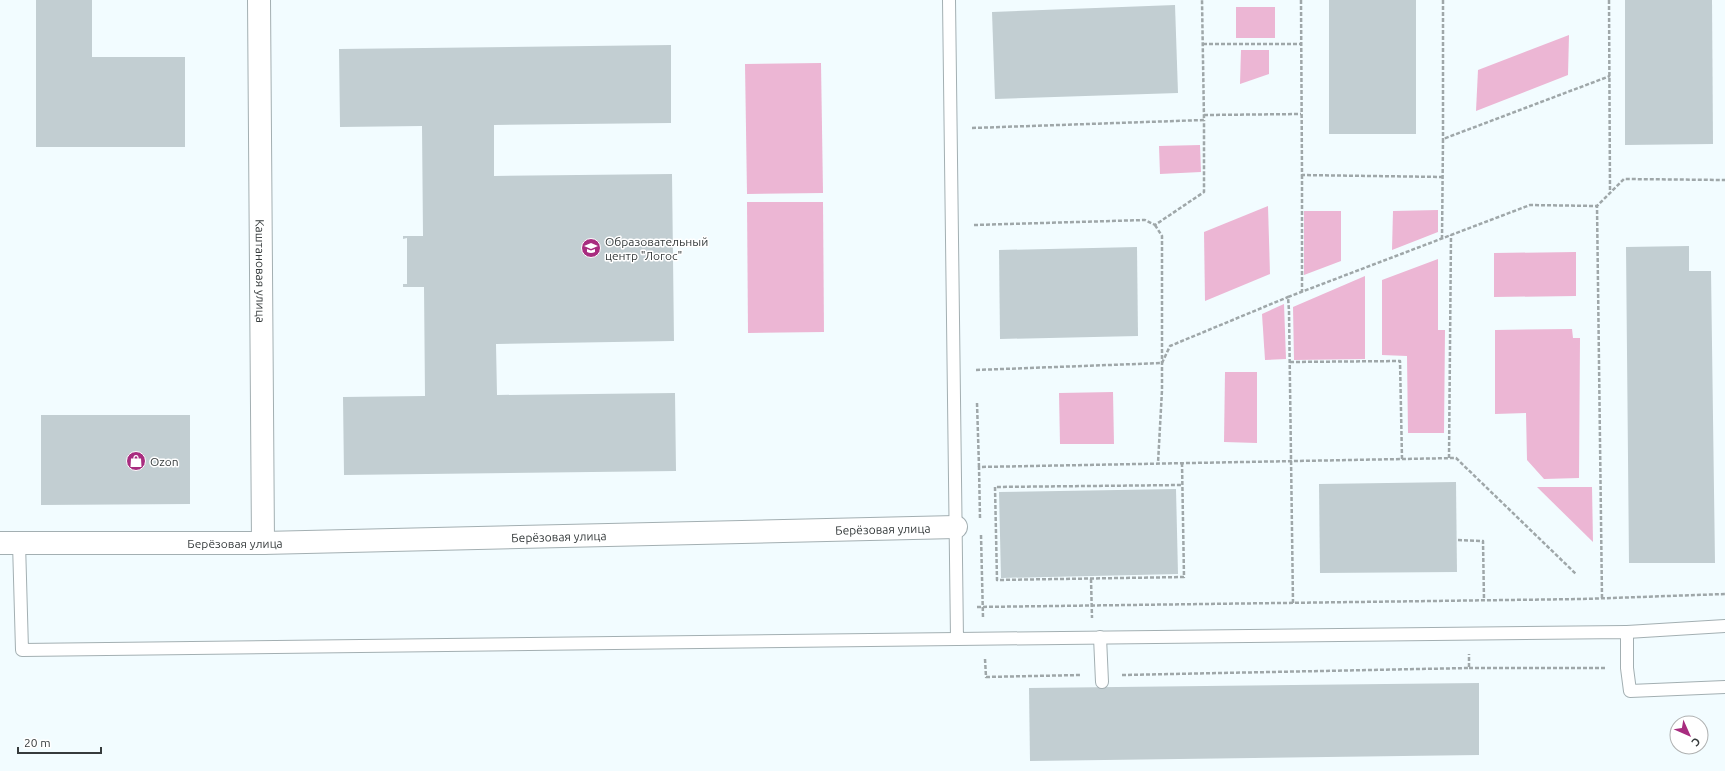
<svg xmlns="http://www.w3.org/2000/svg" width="1725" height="771" font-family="Ubuntu,sans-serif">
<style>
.green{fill:#ecb6d4}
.building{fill:#c2ced2}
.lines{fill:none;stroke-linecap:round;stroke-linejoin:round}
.lane-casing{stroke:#a3afb2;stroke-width:14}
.street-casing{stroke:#a3afb2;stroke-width:24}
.path{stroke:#9fa7a9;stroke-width:2.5;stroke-dasharray:4 2;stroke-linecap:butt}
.lane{stroke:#fff;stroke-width:12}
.street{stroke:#fff;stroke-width:22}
.labels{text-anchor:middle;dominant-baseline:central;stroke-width:3;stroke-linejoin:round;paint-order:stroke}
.poi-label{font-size:12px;fill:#363b3c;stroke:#fff;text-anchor:start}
.street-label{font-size:12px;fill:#363b3c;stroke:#fff}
</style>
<rect width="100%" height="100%" fill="#f2fcff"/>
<g class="green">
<rect x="1236" y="7" width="39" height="31"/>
<path d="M1569,35L1568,75L1476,111L1478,70Z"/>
<path d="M1241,50H1269V74L1240,84Z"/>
<path d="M821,63L823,193L747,194L745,64Z"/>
<path d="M1200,145L1201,172L1160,174L1159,146Z"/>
<path d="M747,202H823L824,332L748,333Z"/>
<path d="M1268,206L1270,274L1205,301L1204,232Z"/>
<path d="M1438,210V232L1392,250L1393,211Z"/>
<path d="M1304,211H1341V261L1304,275Z"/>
<path d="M1576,252V296L1494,297V253Z"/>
<path d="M1438,259V330H1445L1444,433H1408L1407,356L1382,355V280Z"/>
<path d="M1365,276V359L1294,360L1293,307Z"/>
<path d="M1284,304L1286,359L1265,360L1262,314Z"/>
<path d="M1572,329L1573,338H1580L1579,478L1544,479L1527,460L1526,413L1495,414V330Z"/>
<path d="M1225,372H1257V443L1224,442Z"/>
<path d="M1113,392L1114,444H1060L1059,393Z"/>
<path d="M1537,487H1592L1593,542Z"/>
</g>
<g class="building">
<path d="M36,0H92V57H185V147H36Z"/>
<rect x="1329" y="0" width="87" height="134"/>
<path d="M1625,0H1712L1713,144L1625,145Z"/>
<path d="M1175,5L1178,93L995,99L992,12Z"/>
<path d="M671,45V123L494,125V176L672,174L674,341L496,344L497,395L675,393L676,471L344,475L343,397L425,396L424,287H403V284H407V238L403,239V236H423L422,126L340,127L339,49Z"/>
<path d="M1689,246V271H1711L1715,563H1629L1626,247Z"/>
<path d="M1137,247L1138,336L1000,339L999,250Z"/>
<path d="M41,415H190V504L41,505Z"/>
<path d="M1456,482L1457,572L1320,573L1319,484Z"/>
<path d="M1176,489L1178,574L1001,578L999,492Z"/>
<path d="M1479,683V755L1030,761L1029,688Z"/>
</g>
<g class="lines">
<g class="lane-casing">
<g id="lane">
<path d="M949,0L957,639L1627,632V668L1630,691L1725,687"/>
<path d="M19,543L22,650L957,639"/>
<path d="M1627,632L1725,626"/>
<path d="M1100,637L1102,682"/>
</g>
</g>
<g class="street-casing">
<g id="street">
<path id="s1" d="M259,0L263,543"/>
<path id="s2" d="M0,543H263L956,527"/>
</g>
</g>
<g class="path">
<path d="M1301,0L1302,175L1442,177"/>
<path d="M1443,0V139"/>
<path d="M1609,0L1610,191"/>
<path d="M1203,44H1301"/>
<path d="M1204,115L1301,114"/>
<path d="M972,128L1204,120L1202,0"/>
<path d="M1302,175V292"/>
<path d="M974,225L1145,220L1155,225L1204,192V120"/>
<path d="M1155,225L1162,236V390L1158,463"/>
<path d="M1442,239L1443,139L1610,76"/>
<path d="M1290,362L1400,361L1402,459"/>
<path d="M976,370L1162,363L1170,346L1288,297"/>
<path d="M977,403L979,467"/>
<path d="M1449,458L1451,235"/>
<path d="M1182,463L1184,577L997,580L995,487L1182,485"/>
<path d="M980,518L979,467L1456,458L1576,574"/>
<path d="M981,535L983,618"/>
<path d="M1458,540L1483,541L1484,600"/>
<path d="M1091,579L1092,618"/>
<path d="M1602,598L1597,206L1624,179L1725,180"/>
<path d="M1293,603L1289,311L1288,297L1530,205L1597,206"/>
<path d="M977,607L1583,599L1725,594"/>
<path d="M985,659L986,677L1081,675"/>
<path d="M1469,668H1607"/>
<path d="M1122,675L1469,668V654"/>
</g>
<use href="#lane" class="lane"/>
<use href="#street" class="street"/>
</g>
<defs>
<g id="school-disc" transform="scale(1)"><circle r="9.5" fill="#a82c7f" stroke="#fff"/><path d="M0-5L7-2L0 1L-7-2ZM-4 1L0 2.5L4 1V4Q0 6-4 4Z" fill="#fff"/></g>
<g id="shop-disc" transform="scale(1)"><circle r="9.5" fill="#a82c7f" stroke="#fff"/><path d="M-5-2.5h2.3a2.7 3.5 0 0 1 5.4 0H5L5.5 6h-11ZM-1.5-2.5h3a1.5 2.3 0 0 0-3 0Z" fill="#fff"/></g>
</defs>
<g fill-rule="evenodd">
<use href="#school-disc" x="591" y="248"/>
<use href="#shop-disc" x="136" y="461"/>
</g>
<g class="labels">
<g class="poi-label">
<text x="605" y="241">Образовательный<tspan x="605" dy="14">центр "Логос"</tspan></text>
<text x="150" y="461">Ozon</text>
</g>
<g class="street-label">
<text stroke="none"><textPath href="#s1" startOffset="271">Каштановая улица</textPath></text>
<text stroke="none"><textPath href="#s2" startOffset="883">Берёзовая улица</textPath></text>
<text stroke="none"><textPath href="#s2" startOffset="559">Берёзовая улица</textPath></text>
<text stroke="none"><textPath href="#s2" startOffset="235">Берёзовая улица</textPath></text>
</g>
</g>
<g transform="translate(1689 735) rotate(135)"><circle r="19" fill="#ffffff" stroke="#afb1b1"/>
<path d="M0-3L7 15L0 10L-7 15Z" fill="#a82c7f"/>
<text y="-6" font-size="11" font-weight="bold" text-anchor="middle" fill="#363b3c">С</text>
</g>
<path d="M18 747v6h83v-6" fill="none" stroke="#363b3c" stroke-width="2"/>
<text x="24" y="747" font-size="12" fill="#363b3c" stroke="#ffffff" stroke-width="3" paint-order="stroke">20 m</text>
</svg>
